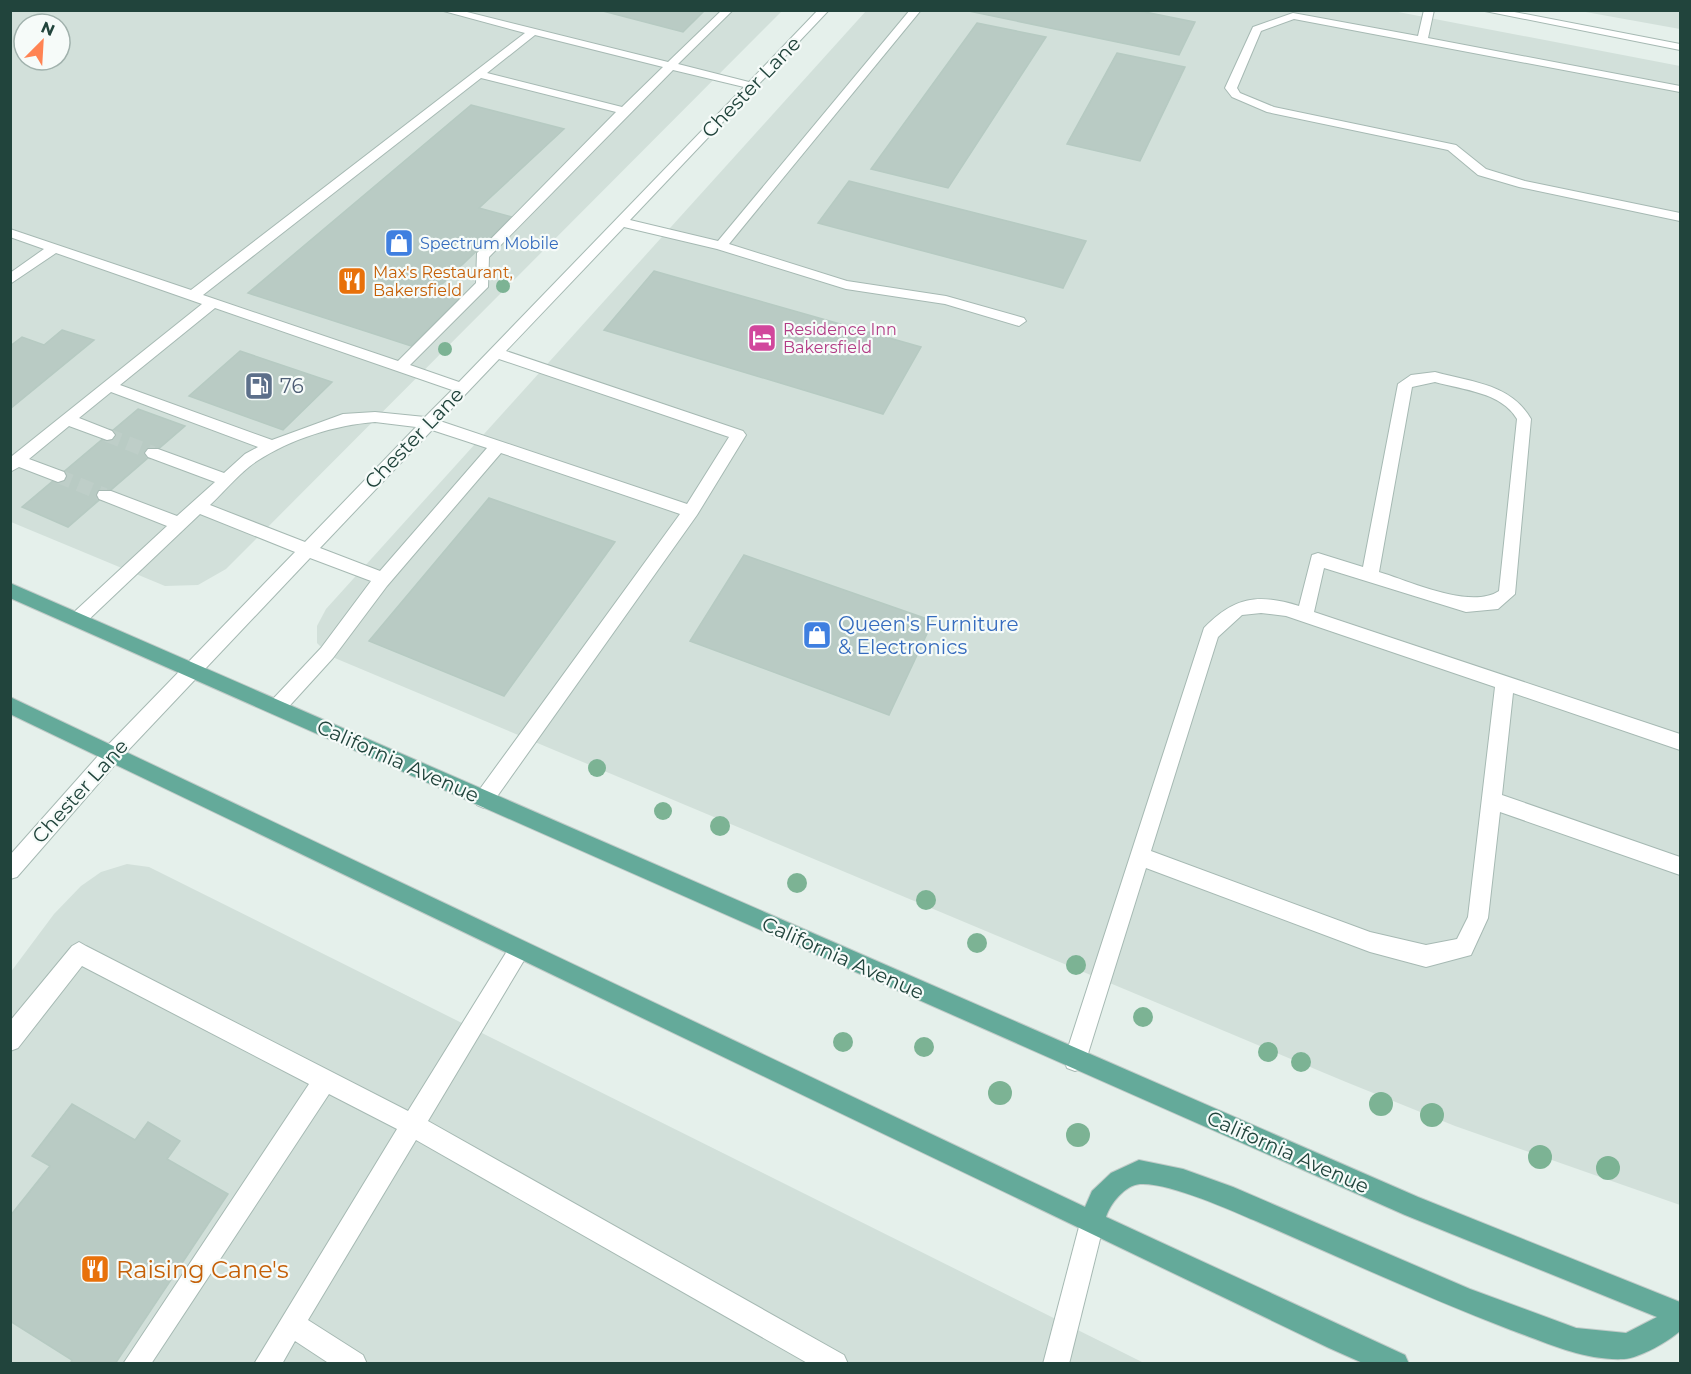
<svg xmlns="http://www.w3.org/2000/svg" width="1691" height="1374" font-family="Montserrat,sans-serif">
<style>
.built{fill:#d2e0da;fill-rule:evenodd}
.building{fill:#b9cbc4;stroke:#b6cac2;stroke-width:1.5}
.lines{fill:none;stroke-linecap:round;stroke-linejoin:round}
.minor-tunnel{stroke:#becec8;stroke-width:14;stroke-dasharray:14 8;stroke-linecap:butt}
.minor-casing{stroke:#a6b9b3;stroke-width:2}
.major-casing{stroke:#c1cbc8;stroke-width:2}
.minor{fill:#fff;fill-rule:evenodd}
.major{fill:#64aa9a;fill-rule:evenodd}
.tree{fill:#7cb394}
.labels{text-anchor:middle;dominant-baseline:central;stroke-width:4.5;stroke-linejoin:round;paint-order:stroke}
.far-shop-label{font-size:16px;fill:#366cbe;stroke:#f6fbf9;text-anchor:start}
.far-food-label{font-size:16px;fill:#c56008;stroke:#f6fbf9;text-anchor:start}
.far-hotel-label{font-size:16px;fill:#b23c85;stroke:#f6fbf9;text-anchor:start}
.street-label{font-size:20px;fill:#21443c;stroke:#f6fbf9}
.service-label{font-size:20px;fill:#4e5e75;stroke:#f6fbf9;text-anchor:start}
.shop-label{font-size:20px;fill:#366cbe;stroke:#f6fbf9;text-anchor:start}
.near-food-label{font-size:24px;fill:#c56008;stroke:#f6fbf9;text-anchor:start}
</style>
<rect width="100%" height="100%" fill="#e5f0eb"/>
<g class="built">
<path d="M10,11H782L226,569L198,585L165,586L11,522ZM24,24H60V60H24Z"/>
<path d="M866,11H1393L1680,66V1205L1455,1126L1346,1082L330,656L317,643V626L326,609Z"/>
<path d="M1580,11H1680V29Z"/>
<path d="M127,864L149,867L1144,1363H11L10,973L54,914L81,886L101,872Z"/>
</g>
<g class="building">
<path d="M599,10H705L683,32Z"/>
<path d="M964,10H1135L1195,22L1179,55Z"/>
<path d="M977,23L1046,37L948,188L871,169Z"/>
<path d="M1117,53L1185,67L1140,161L1067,144Z"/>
<path d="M471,105L564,129L479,208L512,217L439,287L463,295L411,346L248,293Z"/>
<path d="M849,181L1086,241L1063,288L818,223Z"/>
<path d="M654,271L921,347L883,414L604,330Z"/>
<path d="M62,330L94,340L10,409V346L22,337L44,345Z"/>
<path d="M240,351L332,382L283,430L189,396Z"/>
<path d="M138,409L185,426L68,527L22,507Z"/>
<path d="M489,498L615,542L504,696L369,641Z"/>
<path d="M744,555L933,621L889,715L690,641Z"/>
<path d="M72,1104L135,1140L148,1122L180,1141L167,1159L228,1194L115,1364H70L72,1360L10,1321V1216L50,1166L32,1156Z"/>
</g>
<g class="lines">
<g class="minor-tunnel">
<path d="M107,435L153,453"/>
<path d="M58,476L105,495"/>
</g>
<g class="minor-casing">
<g id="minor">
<path d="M440,10H459L668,62L722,10H733L678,64L749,82L818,10H829L630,220L718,241L910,10H921L729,244L847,281L946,296L1024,318L1026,321L1019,326L945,304L846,289L717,249L624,227L506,351L743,431L746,435L697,515L491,805L484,808L477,805L474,799L477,793L680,514L501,453L387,586L333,658L283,713L277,715L271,713L268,707L271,701L321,648L371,581L310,558L119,760L17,877L10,879V855L105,748L295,552L200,514L84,624H72L69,619L72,614L167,526L99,499L97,495L99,491H111L177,516L215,482L148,457L145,453L148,449H158L224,473L245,454L258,447L111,392L79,418L112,431L115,435L112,439L107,440L69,426L29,459L64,472L66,476L64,480L58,482L19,467L10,472L12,456L202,304L56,253L10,284V273L44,249L10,237V229L191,290L525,33ZM535,35L663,67L622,107L487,73ZM673,70L744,87L459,382L410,365L488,287L489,257ZM481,78L616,112L477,253L476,283L398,361L203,295ZM215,308L452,390L425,417L375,412L343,414L272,440L120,385ZM499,359L729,437L687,504L440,421ZM375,422L416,427L305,542L210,505C225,491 240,472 257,461C291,439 335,425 375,422ZM432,430L487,448L380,571L320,548Z"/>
<path d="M1424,10H1434L1428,38L1680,86V92L1294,19L1261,31L1237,88L1240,93L1274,107L1456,145L1486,169L1525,181L1680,213V221L1519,187L1478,175L1448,150L1267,112L1232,97L1225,88L1253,27L1293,13L1418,36Z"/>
<path d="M1480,10H1504L1680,44V50Z"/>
<path d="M1435,372C1472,382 1511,384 1531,419L1515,594L1498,609L1466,612L1324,568L1314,612L1680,734V750L1513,693L1502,795L1680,857V875L1500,812L1488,918L1471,955L1426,967L1370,952L1146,868L1086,1060L1083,1068L1075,1071L1067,1068L1064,1060L1204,628C1234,597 1258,593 1299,606L1312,555L1318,553L1363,567L1398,384L1411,375ZM1435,382C1463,390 1501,392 1517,419L1499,591C1470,610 1410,581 1379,572L1412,387ZM1261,613L1286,616L1495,687L1468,917L1457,939L1426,945L1370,932L1151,851L1218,637L1242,615Z"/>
<path d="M519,939L526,943L530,950L526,957L428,1121L844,1355L848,1364H809L416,1140L308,1320L363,1355L367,1364H330L295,1341L282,1364H254L397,1129L329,1094L151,1364H123L309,1084L82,966L18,1048L10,1051V1021L72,946L79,942L86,946L408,1111L512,943Z"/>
<path d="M1092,1211L1101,1214L1104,1223L1069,1364H1043L1080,1223L1083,1214Z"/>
</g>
</g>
<g class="major-casing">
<path id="major" d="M10,583L1418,1197L1680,1302V1331C1669,1341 1640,1358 1624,1359C1585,1361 1547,1343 1511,1330C1425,1297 1341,1258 1256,1221C1230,1210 1168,1182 1140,1184C1125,1185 1110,1204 1106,1217L1405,1355L1409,1364H1365L1329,1348L10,714V697L1085,1207L1092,1191L1111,1173L1139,1160L1183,1169L1233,1187L1470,1289L1576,1328L1626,1333L1657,1317L1405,1215L10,598Z"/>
</g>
<use href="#minor" class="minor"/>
<use href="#major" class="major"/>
</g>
<g class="tree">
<circle cx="503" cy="286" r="7"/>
<circle cx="445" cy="349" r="7"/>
<circle cx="597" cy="768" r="9"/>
<circle cx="663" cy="811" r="9"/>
<circle cx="720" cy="826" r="10"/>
<circle cx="797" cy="883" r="10"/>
<circle cx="926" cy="900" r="10"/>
<circle cx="977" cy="943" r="10"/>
<circle cx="1076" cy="965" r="10"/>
<circle cx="1143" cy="1017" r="10"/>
<circle cx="843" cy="1042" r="10"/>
<circle cx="924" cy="1047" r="10"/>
<circle cx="1268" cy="1052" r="10"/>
<circle cx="1301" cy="1062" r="10"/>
<circle cx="1000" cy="1093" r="12"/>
<circle cx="1381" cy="1104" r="12"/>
<circle cx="1432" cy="1115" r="12"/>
<circle cx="1078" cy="1135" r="12"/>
<circle cx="1540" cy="1157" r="12"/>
<circle cx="1608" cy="1168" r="12"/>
</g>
<defs>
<g id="shop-square" transform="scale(1.5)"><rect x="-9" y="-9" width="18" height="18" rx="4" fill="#3f7fe0" stroke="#f6fbf9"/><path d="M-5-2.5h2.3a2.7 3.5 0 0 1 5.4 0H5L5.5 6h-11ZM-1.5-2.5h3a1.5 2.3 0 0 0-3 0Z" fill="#fff"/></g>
<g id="restaurant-square" transform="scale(1.5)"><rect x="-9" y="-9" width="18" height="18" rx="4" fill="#e8710a" stroke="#f6fbf9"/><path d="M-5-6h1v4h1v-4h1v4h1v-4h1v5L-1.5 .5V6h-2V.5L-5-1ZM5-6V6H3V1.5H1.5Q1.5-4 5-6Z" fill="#fff"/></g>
<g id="hotel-square" transform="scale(1.5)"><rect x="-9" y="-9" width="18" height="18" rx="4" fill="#d1479c" stroke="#f6fbf9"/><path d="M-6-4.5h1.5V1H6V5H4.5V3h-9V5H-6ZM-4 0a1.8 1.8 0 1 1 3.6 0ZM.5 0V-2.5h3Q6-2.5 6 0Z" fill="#fff"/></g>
<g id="fuel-square" transform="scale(1.5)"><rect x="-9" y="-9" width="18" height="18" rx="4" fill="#5c6f8a" stroke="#f6fbf9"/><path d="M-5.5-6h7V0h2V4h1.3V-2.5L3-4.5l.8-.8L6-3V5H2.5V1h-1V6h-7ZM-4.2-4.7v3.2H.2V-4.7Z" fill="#fff"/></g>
</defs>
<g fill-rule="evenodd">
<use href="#shop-square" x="399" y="243"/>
<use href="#restaurant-square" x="352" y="281"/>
<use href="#hotel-square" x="762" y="338"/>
<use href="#fuel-square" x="259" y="386"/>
<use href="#shop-square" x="817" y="635"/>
<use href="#restaurant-square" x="95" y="1269"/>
</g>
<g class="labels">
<g class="far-shop-label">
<text x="420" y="243">Spectrum Mobile</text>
</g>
<g class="far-food-label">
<text x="373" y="272">Max's Restaurant,<tspan x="373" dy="18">Bakersfield</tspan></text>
</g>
<g class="far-hotel-label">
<text x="783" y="329">Residence Inn<tspan x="783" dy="18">Bakersfield</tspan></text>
</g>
<g class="street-label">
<text transform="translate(751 87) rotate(-46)">Chester Lane</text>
<text transform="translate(414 438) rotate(-46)">Chester Lane</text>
<text transform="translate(398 761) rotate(24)">California Avenue</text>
<text transform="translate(80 791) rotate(-48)">Chester Lane</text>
<text transform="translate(843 958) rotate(24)">California Avenue</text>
<text transform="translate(1288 1152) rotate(24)">California Avenue</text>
</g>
<g class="service-label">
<text x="280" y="386">76</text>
</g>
<g class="shop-label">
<text x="838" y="624">Queen's Furniture<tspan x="838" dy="23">&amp; Electronics</tspan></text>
</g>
<g class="near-food-label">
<text x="116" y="1269">Raising Cane's</text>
</g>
</g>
<rect width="1691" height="1374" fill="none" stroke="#21443c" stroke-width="24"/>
<g transform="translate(42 42) rotate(24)"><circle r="28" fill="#f6fbf9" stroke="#a1b2ad" stroke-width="1.5"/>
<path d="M0-4.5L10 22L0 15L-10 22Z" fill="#ff8353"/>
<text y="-9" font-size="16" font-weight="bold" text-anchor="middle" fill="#21443c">N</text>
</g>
</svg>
